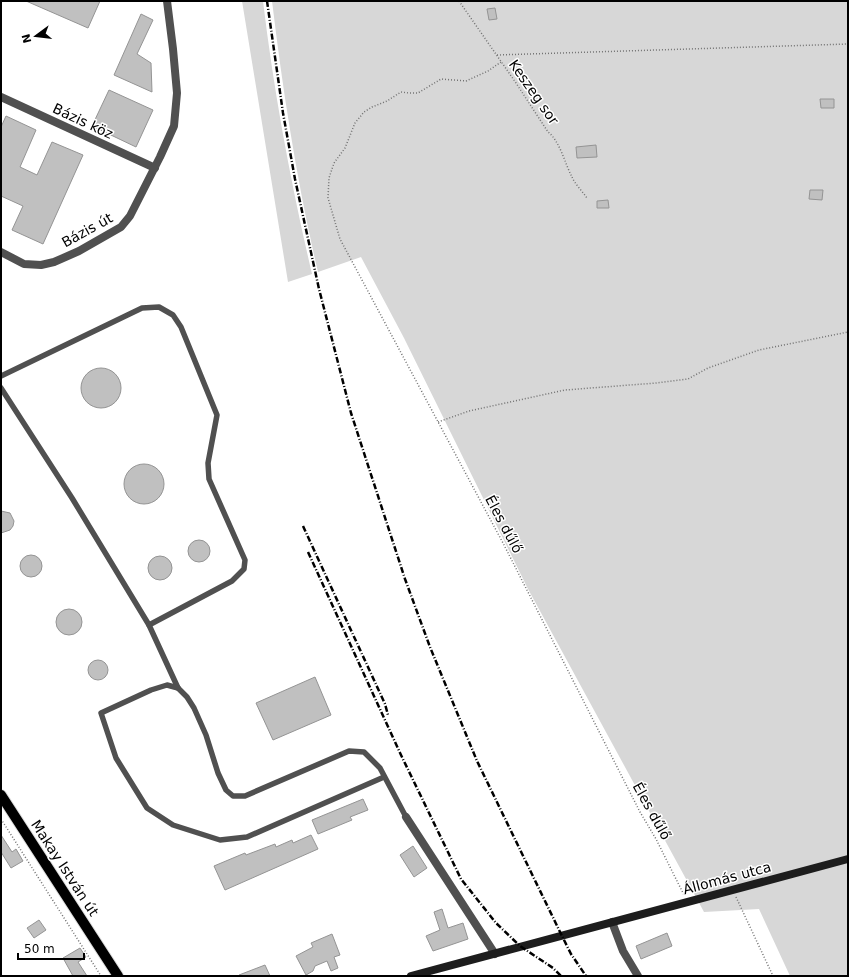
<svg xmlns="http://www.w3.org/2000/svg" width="849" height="977" font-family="'DejaVu Sans',sans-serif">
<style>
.green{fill:#d7d7d7}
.building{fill:#c0c0c0;stroke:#949494}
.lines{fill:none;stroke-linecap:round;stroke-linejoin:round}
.primary-casing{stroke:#dbdbdb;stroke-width:12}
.path{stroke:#727272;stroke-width:1.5;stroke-dasharray:1 2;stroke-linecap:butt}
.service{stroke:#505050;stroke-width:5.5}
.minor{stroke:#505050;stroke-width:8}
.secondary{stroke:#1d1d1d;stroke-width:8}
.primary{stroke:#000;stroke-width:10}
.rail{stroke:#000;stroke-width:2.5;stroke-dasharray:6 2 1 2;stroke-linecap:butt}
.labels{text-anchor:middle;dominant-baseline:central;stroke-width:3;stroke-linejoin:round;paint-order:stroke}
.street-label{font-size:14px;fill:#000;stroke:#fff}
</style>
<rect width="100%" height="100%" fill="#fff"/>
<g class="green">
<path d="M242,1H263C274,93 291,184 312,274L288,282Z"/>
<path d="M272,1H848V976H790L759,909L704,912L528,589L404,338L361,257L318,272C297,183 283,92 272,1Z"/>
</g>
<g class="building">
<path d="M26,1H100L88,28Z"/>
<path d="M495,8L497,19L489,20L487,9Z"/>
<path d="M141,14L153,20L137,54L151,63L152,92L114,75Z"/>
<path d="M109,90L153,110L136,147L92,126Z"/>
<path d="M820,99H834V108H821Z"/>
<path d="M6,116L36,130L20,167L37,175L52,142L83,155L43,244L12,230L23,206L1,196V127Z"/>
<path d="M596,145L597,157L577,158L576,147Z"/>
<path d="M810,190H823L822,200L809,199Z"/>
<path d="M608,200L609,208H597V201Z"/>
<circle cx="101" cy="388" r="20"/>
<circle cx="144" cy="484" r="20"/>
<path d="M1,511L10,513L14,521L13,526L10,530L1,533Z"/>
<circle cx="199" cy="551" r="11"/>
<circle cx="31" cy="566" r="11"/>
<circle cx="160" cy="568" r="12"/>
<circle cx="69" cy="622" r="13"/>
<circle cx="98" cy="670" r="10"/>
<path d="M315,677L331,715L273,740L256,703Z"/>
<path d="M363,799L368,810L350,817L352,820L318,834L312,820Z"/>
<path d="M1,835L12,852L16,849L23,861L11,868L1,852Z"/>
<path d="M311,835L318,849L225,890L214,866L245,853L246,855L275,844L276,847L292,840L293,843Z"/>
<path d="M413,846L427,868L414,877L400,855Z"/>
<path d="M442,909L448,928L463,923L468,939L433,951L426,936L440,930L434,912Z"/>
<path d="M39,920L46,930L34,938L27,928Z"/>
<path d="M667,933L672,946L641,959L636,946Z"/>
<path d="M332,934L340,955L334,957L338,968L331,971L327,961L315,966L313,971L306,975L296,956L313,947L311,943Z"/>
<path d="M80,948L86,957L78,962L87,976H73L63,958Z"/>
<path d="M265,965L270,976H239V975Z"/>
</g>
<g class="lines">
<g class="primary-casing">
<path id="primary" d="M1,795L118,976"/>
</g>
<g class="path">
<path d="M459,1L516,83L548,132C560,141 565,164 572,177C575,184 582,191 587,198"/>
<path d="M497,55L848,44"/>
<path d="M501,62L488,71L466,81L441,79L418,93H409L401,92L387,101L372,107L364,112L355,123L345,148L334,163L329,178L328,198L340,239L503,543L640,812L656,839L684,895"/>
<path d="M438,422L469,411L565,390L656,383L688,379L708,368L759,350L848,332"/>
<path d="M1,819L101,976"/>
<path d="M736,897L773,976"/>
</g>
<g class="service">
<path d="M1,376L142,308L159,307L173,315L181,327L217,415L208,463L209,479L245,560L244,569L232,581L149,625L178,688L187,697L194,708L206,735L218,773L226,790L233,796H245L349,751L364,752L380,768L406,817"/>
<path d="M1,388L72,498L149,625"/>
<path d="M178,688L167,685L151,690L101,713L116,758L147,808L173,825L220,840L247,837L384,777"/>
</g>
<g class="minor">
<path d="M1,97L155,168"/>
<path d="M1,252L24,264L41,265L54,262L79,251L121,227L130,216L160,157L174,126L177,93L173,49L167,1"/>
<path d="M406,817L495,954"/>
<path d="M612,922L623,951L638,976"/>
</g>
<path class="secondary" d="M411,976L848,859"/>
<use href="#primary" class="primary"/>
<g class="rail">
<path d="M267,1L283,113L295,179L319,289L351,413L405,579L430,647L477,761L562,936L571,954L586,976"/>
<path d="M303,526L385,704L388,715"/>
<path d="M308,552L401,755L461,879L496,923L520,946L553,968L561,976"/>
</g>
</g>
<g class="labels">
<g class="street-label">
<text transform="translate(534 92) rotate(55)">Keszeg sor</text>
<text transform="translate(83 121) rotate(25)">Bázis köz</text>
<text transform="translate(87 230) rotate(-29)">Bázis út</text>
<text transform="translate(504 524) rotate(62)">Éles dűlő</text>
<text transform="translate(652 811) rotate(61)">Éles dűlő</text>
<text transform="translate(65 868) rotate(57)">Makay István út</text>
<text transform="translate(727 878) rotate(-15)">Állomás utca</text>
</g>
</g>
<rect width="849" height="977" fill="none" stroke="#000000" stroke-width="4"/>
<g transform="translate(36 36) rotate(255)" stroke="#ffffff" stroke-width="3" paint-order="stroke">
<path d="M0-3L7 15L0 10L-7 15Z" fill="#000000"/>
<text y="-6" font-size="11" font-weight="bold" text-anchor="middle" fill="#000000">N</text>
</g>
<path d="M18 953v6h66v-6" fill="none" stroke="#000000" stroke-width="2"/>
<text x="24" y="953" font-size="12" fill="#000000" stroke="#ffffff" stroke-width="3" paint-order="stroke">50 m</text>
</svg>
